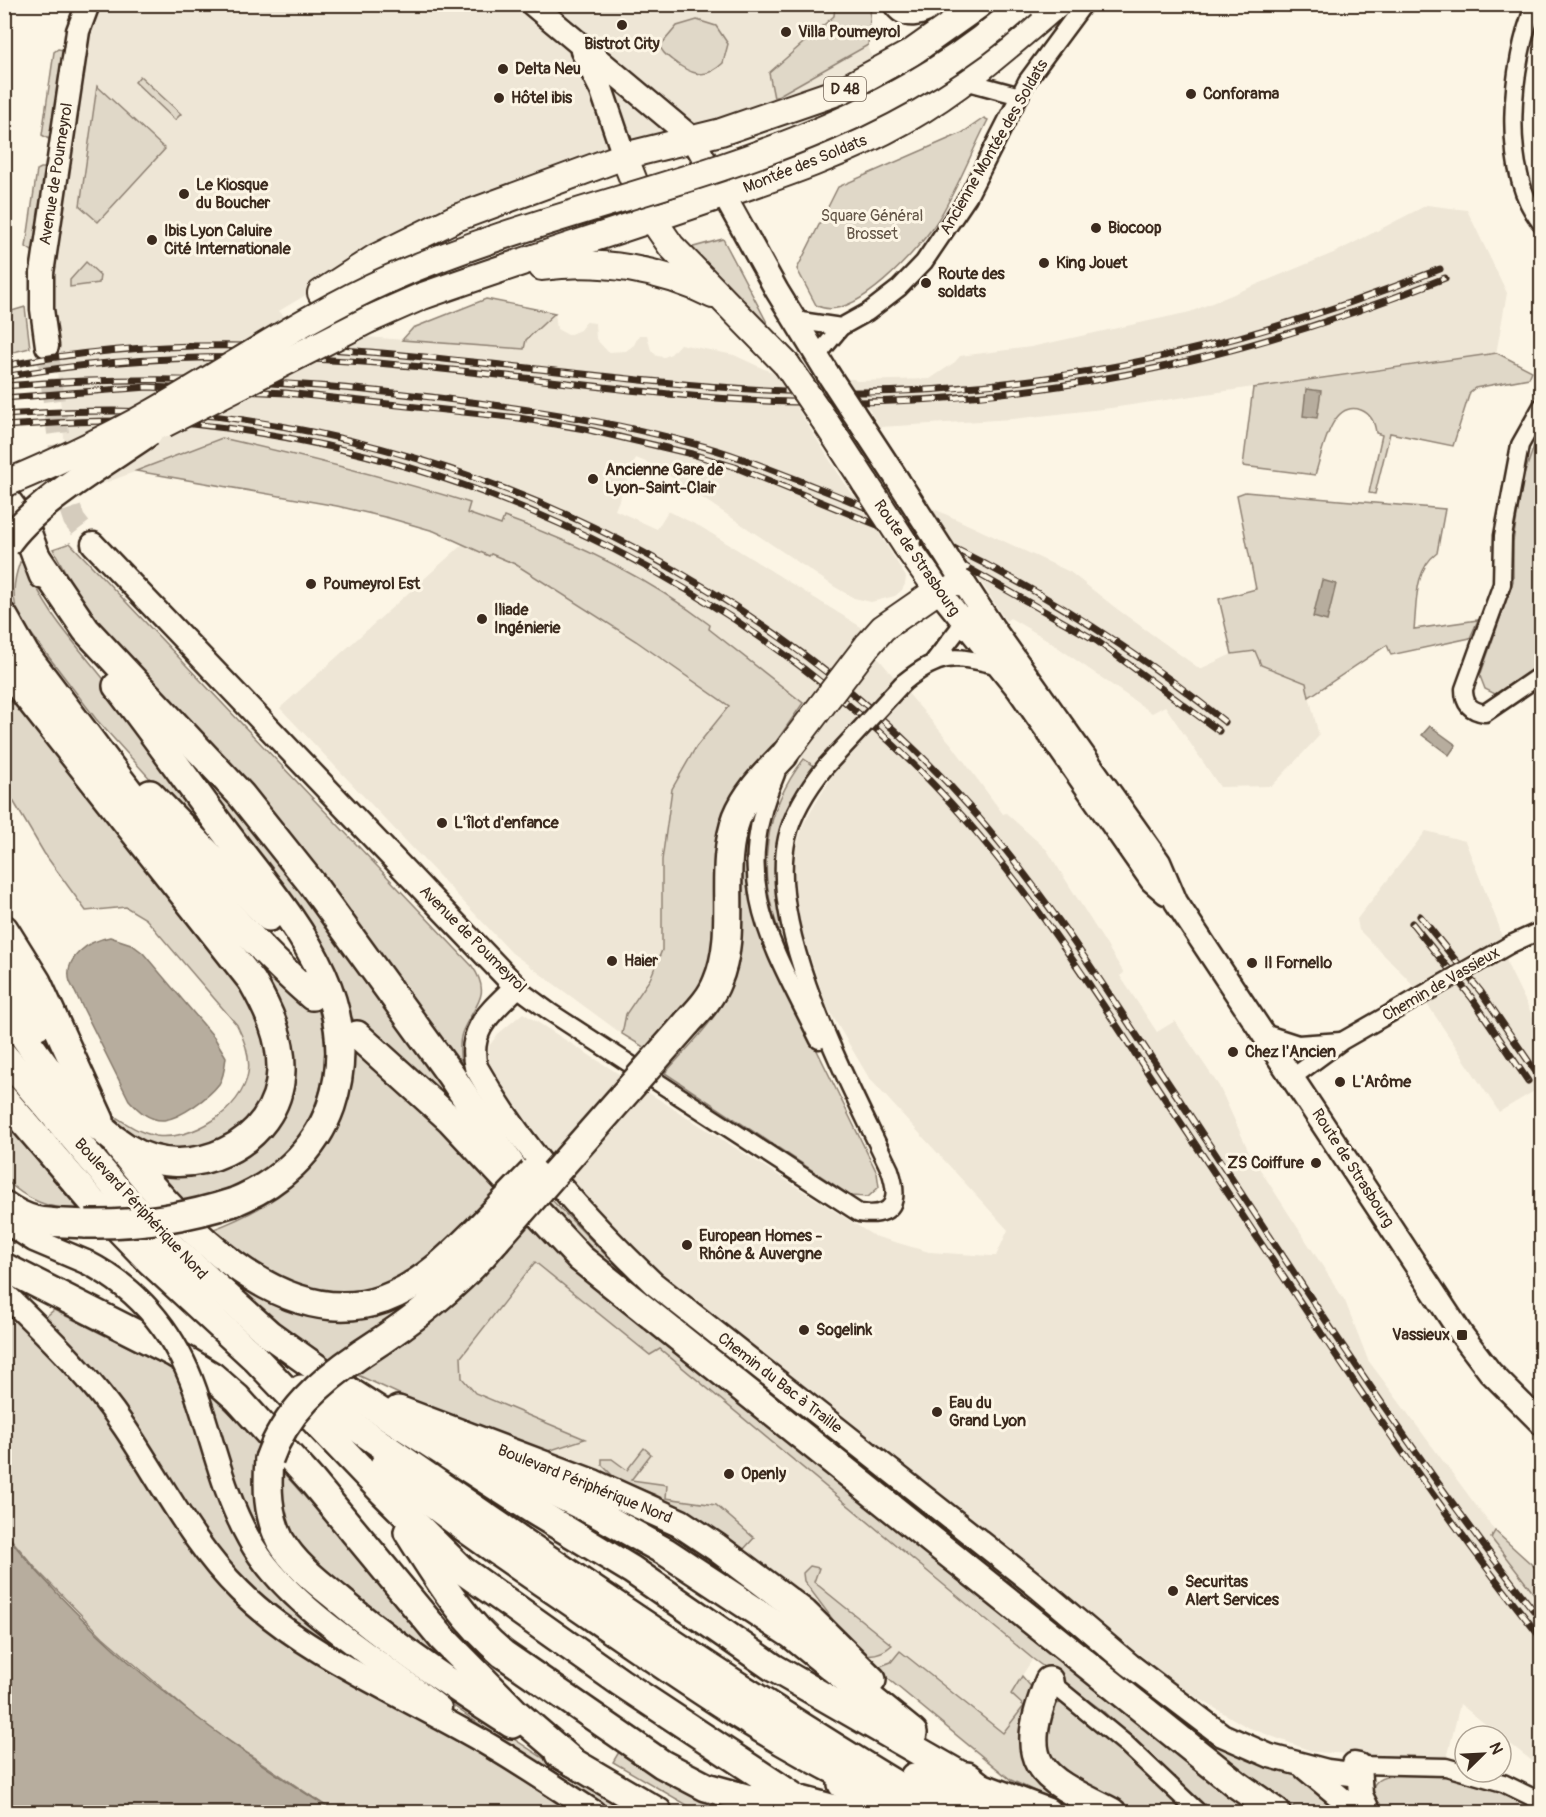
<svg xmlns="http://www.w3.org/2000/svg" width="1546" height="1817" font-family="Pangolin,sans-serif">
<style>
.built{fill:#eee6d6}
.green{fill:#e0d8c8;stroke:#8e8173;stroke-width:1.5}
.water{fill:#b7ad9e;stroke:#85796b;stroke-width:1.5}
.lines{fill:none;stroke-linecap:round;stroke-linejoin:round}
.secondary-tunnel{stroke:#d5ccbd;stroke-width:22;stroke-dasharray:22 11;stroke-linecap:butt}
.minor-casing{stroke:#3b2a1e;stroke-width:21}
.secondary-casing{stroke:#3b2a1e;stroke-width:27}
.primary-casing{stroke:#3b2a1e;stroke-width:30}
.trunk-casing{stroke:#3b2a1e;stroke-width:32}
.minor{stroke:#fcf5e5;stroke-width:16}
.secondary{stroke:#fcf5e5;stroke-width:22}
.primary{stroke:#fcf5e5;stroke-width:26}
.trunk{stroke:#fcf5e5;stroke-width:27}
.rail-casing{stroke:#3b2a1e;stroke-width:7}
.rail{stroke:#fcf5e5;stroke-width:4.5;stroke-dasharray:14;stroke-linecap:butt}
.minor-bridge-casing{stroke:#3b2a1e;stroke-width:21;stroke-linecap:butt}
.secondary-bridge-casing{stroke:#3b2a1e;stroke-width:27;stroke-linecap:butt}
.primary-bridge-casing{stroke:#3b2a1e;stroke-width:30;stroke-linecap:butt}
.trunk-bridge-casing{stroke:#3b2a1e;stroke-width:32;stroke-linecap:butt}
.minor-bridge{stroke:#fcf5e5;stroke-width:16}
.secondary-bridge{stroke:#fcf5e5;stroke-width:22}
.primary-bridge{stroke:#fcf5e5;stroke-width:26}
.trunk-bridge{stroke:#fcf5e5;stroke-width:27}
.poi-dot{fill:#3b2a1e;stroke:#fcf5e5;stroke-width:2}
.labels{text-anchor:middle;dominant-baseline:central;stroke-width:6;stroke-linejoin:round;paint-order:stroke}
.shield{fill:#fcf5e5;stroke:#75675a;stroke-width:1.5}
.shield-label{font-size:15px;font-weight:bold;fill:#3b2a1e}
.poi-label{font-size:16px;font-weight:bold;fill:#3b2a1e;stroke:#fcf5e5;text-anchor:start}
.street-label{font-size:16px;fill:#3b2a1e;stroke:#fcf5e5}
.park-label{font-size:16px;fill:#645648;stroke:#fcf5e5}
</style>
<rect width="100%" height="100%" fill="#fcf5e5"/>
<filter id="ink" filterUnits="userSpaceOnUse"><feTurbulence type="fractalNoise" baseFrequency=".0167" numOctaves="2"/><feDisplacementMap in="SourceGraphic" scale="12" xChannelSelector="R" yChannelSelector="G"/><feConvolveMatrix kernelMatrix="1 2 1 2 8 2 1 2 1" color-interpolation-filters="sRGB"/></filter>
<g filter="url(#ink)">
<g class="built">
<path d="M91,5H871L868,45L876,69L346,271L279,311L300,332L524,349L526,340L555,313L557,329L568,335L580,330L586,322L595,323L596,339L608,352L626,351L634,345L639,335H647L651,350L657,356L664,357L671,354L680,344L734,355L775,374L778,378L854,379L856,381L930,379L955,362L960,356L1031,347L1190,312L1336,252L1427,205L1467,210L1507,293L1496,354L1397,366L1111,408L1013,419L880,427L867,406L797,408L852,495L948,533L930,507L1070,572L1117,609L1200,669L1232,654L1255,651L1261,665L1306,683L1319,736L1272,786L1220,787L1165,706L1152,713L1043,637L1010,618L1006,621L977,576L879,533L906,577L905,584L902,590L895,596L871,602L854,598L835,587L653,465L636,458L615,510L657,529L668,511L701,527L861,627L878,658L952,745L1003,814L1006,813L1047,850L1124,973L1120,976L1157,1032L1175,1021L1219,1086L1250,1154L1345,1301L1368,1360L1495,1531L1541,1573V1768L1460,1704L1447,1759L1314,1752L1247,1727L1186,1691L812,1396L659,1272L613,1231L557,1162L509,1098L489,1062V1046L498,1034L523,1013L874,1236L929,1252L991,1256H996L1008,1230L869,1078L826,1005L799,922L793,873L797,844L804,823L831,778L729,707L680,773L662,873V950L622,1034L512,953L280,708L463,544L434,531L337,506L137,471L102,484H88L67,466L47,275Z"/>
<path d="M1426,831L1465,841L1499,926L1508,966L1541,1033V1087L1499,1112L1432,1011L1406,977L1359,930L1357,919Z"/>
<path d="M535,1262L650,1355L660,1349L1034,1657L1012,1691L1027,1700L1031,1766L1012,1783L885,1677L743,1550L702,1522L545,1452L584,1438L475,1393L462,1378L461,1357Z"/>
</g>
<g class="green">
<path d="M835,5H871L868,45L774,98L769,73L834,16Z"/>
<path d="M697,20L716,26L728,44L723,63C705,81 690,74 672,60C667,56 662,53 660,46L677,26Z"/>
<path d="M58,49L64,50L52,141L42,135L54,52Z"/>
<path d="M140,76L181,114L175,120L135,82Z"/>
<path d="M97,86L165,149L98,222L80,206Z"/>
<path d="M984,118L988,120C971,153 957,190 938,220C920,248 852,326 816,305L797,269L838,187L962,133Z"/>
<path d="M41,168H47L35,253L26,247L37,170Z"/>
<path d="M723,239L772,332L690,248Z"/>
<path d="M86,262L100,275L99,283L70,287V280Z"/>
<path d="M486,299L555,313L526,340L524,349L402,340L413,328Z"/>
<path d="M25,307L30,348L5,354V313Z"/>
<path d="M1497,353L1532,371L1529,378L1475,388L1470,392L1453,446L1390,433L1375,494L1369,493L1382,435L1376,433C1375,423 1371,414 1361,410C1330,399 1322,455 1315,475L1243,466L1253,388Z"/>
<path d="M1541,426V663L1495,694L1485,689L1480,676L1513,581V542L1523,478Z"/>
<path d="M222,438C305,457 388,477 470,503L467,513L501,525L504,517C577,543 649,579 710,625L709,629L803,703L736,799L716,950L694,1001L645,1048L622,1034L626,1014L650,979L662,950V860L672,789L696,747L729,706L636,641L515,564L491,554L489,556L434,531L389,518L337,506L136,471Z"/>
<path d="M1245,492L1445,509L1437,553C1414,570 1417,602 1414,629L1478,620L1470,638L1391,655L1387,645L1309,697L1306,683L1261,665L1255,651L1232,654L1219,599L1256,589L1237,495Z"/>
<path d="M70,543L472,966C494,997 472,1006 462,1033C458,1045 460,1059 462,1071L88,613L53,549Z"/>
<path d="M20,562L27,564C42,610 77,645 106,682C156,748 204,816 254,882L248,887L96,719L20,619C11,599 13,582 20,562Z"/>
<path d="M4,681L240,980L270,1046V1080L249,1122L219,1141L182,1152L150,1146L127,1133L111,1114C125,1123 139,1133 156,1136C192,1141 242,1110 248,1073C251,1057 244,1039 237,1025L146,919L126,907L86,911L44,853L5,787Z"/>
<path d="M152,715L203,763L475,1118L447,1106L352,1018L342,988L329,960Z"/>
<path d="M804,759L817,768L793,805L785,928L779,931C756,871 764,810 804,759Z"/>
<path d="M746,857L748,893L761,936L877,1173L879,1187L868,1197L851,1196L665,1073C688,1047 717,1020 730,988C746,949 742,901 743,859Z"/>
<path d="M211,907L318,1009C339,1079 308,1151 242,1185C223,1194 201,1199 180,1205L149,1169L182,1173L289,1090Z"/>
<path d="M354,1044L422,1102L503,1193L423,1270L353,1297L277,1282L209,1231C300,1198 352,1144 354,1044Z"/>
<path d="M4,1121L79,1210C49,1209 26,1200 5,1179Z"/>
<path d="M548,1196L630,1280L1178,1713L1223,1739L1309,1779L1347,1812H1302L1268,1793L1114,1675L648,1301L582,1242L545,1199Z"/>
<path d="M529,1217L591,1282L678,1354L1263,1812H1207L1103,1711L1033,1659L660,1349L650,1355L535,1262L461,1357L462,1378L475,1393L585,1439L545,1452L423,1405L351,1372Z"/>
<path d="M471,1258L334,1361C300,1339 266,1317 238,1288L244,1285L311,1312Z"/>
<path d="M5,1304L53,1352L272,1629L575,1812H335L201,1722L103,1637L38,1571L5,1532Z"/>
<path d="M54,1310L179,1372L228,1517L328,1635L326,1644L300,1628L244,1585L43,1319Z"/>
<path d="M204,1389L263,1444L261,1516L477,1715L626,1812H611L534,1763L407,1673L356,1635L278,1567L244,1511Z"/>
<path d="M644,1448L651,1454L631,1480L667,1485L666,1498L716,1505L754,1538L743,1550L656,1495L616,1479L602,1465V1459H612L627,1470Z"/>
<path d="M279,1468L476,1688L387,1628L298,1547L282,1515Z"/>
<path d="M1495,1531L1541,1573V1603L1491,1538Z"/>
<path d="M810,1566L819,1568L814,1582L892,1645C882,1654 870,1657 857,1652L804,1581L803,1573Z"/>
<path d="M900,1651L1003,1733L1024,1706L1011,1694L1022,1676L1032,1688L1023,1740L1097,1812H1079L1011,1780L875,1668L891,1662Z"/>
<path d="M1062,1703L1081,1715L1192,1812H1128L1067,1782L1051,1769L1040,1736L1054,1704Z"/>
<path d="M622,1747L706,1798L748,1812H699L613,1762Z"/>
<path d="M1399,1775H1453L1482,1781L1541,1807V1812H1388C1366,1792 1368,1777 1399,1775Z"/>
</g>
<g class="water">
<path d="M1306,389L1321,391L1317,418L1303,416Z"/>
<path d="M1322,580L1336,584L1327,621L1313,617Z"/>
<path d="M1430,726L1456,745L1449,755L1422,735Z"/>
<path d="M110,937L131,944L143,953L214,1037L226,1057C225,1065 224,1077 219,1084C209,1097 181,1118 164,1120C149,1121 138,1110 129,1100L70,982C63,958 88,941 110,937Z"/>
<path d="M4,1532C94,1646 213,1736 335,1812H5Z"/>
</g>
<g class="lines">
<path class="secondary-tunnel" d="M47,346L66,496L74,520L93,544"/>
<g class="minor-casing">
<g id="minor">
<path d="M891,4C904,25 925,18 941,4"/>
<path d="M1535,4C1511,62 1499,173 1542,224"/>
<path d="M965,81L1020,96"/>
<path d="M794,320L841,327"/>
<path d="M817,356L841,327L868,312L899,288L924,262L968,197L1027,81L1084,4"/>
<path d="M1542,406L1520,445L1503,536L1502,584L1464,689C1464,704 1470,711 1485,713L1542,674"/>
<path d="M934,661L970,614"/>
<path d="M903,683C942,652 953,655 1000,666"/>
<path d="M776,774C729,883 771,943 819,1040"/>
<path d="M1511,944L1542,930"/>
<path d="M516,987L550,1012L859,1213C895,1218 900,1200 890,1170C850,1085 766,931 787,838C793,811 809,787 826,766"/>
<path d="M1264,1033L1298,1044L1341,1041"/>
<path d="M1293,1077L1342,1041L1417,998"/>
<path d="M1049,1681L1126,1744L1198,1812"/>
<path d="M1359,1765L1446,1767L1503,1783L1542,1802"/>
</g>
</g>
<g class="secondary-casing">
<g id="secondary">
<path d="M532,4L693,139L777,291L828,374"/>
<path d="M582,51L602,91L624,156"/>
<path d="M47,346L42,309V273L78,31L88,4"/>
<path d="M853,412L897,479"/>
<path d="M93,544L516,987C491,1012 467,1029 476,1067C522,1149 585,1218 653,1283L1034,1584L1130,1665L1222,1735L1270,1756L1327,1771L1359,1775"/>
<path d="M956,571L993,628L1159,862L1176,902L1462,1335L1490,1372L1542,1424"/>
<path d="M953,585L938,590L1018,689L1152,881L1166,893"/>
<path d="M4,1221L34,1240L86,1262"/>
<path d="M4,1293C48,1336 91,1377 125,1428C162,1483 192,1544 240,1591C301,1652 400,1694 475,1737C516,1760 555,1787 594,1812"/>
<path d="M199,1402C214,1447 225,1497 249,1539C287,1608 380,1659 440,1708"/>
<path d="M1354,1764L1359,1765L1361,1795L1369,1812"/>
<path d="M1305,1768L1358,1812"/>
</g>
</g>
<g class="primary-casing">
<g id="primary">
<path d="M624,156L644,207L671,246L787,365"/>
<path d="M542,267C599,259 661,269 713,295"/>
<path d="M321,293L375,258L456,218L624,156L721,132L843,90L911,53L980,4"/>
<path d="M370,319L420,297C515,263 612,233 708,200C776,177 843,155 905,120C961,88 1008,46 1057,4"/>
<path d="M823,418L866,484"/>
<path d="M867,646L883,628L938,590L907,547"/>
</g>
</g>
<g class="trunk-casing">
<g id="trunk">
<path d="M4,497L24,524L43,575"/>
<path d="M37,558L86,630L241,795L312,884L450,1074L513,1168"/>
<path d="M4,617L25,654C116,772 200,898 312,996"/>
<path d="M4,667L252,981C268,1009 282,1038 281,1071C279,1145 187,1186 127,1148C73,1114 40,1058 4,1008"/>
<path d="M117,686C153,732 187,781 222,828C284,911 368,995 331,1106C315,1152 278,1184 234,1202"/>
<path d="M150,794L269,917"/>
<path d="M4,929L37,982L100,1120"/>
<path d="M4,973L38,1025"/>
<path d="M687,1023C698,1011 711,998 717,982C739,931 717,870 737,817C747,792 766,774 784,755"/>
<path d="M357,1035L451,1120L580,1258L1236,1784L1276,1812"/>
<path d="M4,1056L117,1189L173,1248L269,1334L350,1392L533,1510L632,1570L774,1668L981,1787"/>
<path d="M4,1099L92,1201L149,1260L255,1358L383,1492L462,1570L620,1682L797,1799L846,1812"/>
<path d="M119,1147C177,1221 279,1336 384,1299C423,1285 453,1254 482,1225"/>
<path d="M4,1205C35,1227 52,1221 86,1224"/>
<path d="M4,1267L174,1353L212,1376L237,1398L312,1481L442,1638L516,1713L573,1762"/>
<path d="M361,1354C412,1321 457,1287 496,1240"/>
<path d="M301,1389C511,1534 721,1682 941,1812"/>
<path d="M398,1410L594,1484L680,1523L716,1547L804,1613L872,1680"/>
<path d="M461,1446L598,1514L666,1552L792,1635L913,1733"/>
<path d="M269,1459C267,1487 267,1514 280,1540C294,1564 316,1581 337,1598C392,1645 451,1685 512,1724"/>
<path d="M384,1465C450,1521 522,1568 593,1617C680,1677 768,1739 863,1784"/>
<path d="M408,1532C436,1576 463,1621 503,1654L662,1764L706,1787L798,1812"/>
<path d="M1049,1681C1015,1767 1039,1776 1112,1812"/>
<path d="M559,1754L658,1812"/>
<path d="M967,1776L981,1787L1047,1812"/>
<path d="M914,1777L985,1812"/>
<path d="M842,1784L909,1812"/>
</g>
</g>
<use href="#minor" class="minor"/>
<use href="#secondary" class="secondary"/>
<use href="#primary" class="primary"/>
<use href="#trunk" class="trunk"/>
<g class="rail-casing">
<g id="rail">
<path d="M4,366C266,313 522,379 784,391C1015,401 1227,354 1440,269"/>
<path d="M4,377C118,356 233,354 348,361C497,370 644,398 794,402C1029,407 1227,365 1445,278"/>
<path d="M4,386C136,375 265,379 395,393C495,404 594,417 691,443C731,453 770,469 808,484C960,542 1099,620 1225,722"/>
<path d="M4,398L148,387L286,393L519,418L585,429L692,454L735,467L929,546L1097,641L1219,731"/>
<path d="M4,415C84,410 164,408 244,420C519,460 789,602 973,811C1051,900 1113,1001 1179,1099C1296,1275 1410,1455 1542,1621"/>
<path d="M4,426C67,422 130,418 192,424C482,453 773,600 965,819C1043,908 1106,1010 1171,1108C1291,1287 1407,1470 1542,1639"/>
<path d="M1420,916L1481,992L1538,1075"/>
<path d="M1412,923L1472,998L1528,1081"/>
</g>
</g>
<use href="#rail" class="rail"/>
<g class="minor-bridge-casing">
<g id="minor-bridge">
<path d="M826,766L903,683"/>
<path d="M1417,998L1511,944"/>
</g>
</g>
<g class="secondary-bridge-casing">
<g id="secondary-bridge">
<path d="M828,374L853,412"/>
<path d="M897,479L956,571"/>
<path d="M86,1262C145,1292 180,1340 199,1402"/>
</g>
</g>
<g class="primary-bridge-casing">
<g id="primary-bridge">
<path d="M787,365L823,418"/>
<path d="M164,424L370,319"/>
<path d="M4,484C62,460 119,433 173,401C245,359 314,312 391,278C604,185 843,169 1023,4"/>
<path d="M866,484L907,547"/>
<path d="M784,755L867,646"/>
</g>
</g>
<g class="trunk-bridge-casing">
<g id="trunk-bridge">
<path d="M5,546C32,504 106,462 149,432"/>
<path d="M86,1224C138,1225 185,1218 234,1202"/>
<path d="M482,1225L533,1172"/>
<path d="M496,1240L687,1023"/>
<path d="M269,1459C285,1413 321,1381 361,1354"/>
</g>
</g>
<use href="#minor-bridge" class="minor-bridge"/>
<use href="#secondary-bridge" class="secondary-bridge"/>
<use href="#primary-bridge" class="primary-bridge"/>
<use href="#trunk-bridge" class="trunk-bridge"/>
</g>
</g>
<g class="poi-dot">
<circle cx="622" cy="25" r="6"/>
<circle cx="786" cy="32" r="6"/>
<circle cx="503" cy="69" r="6"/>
<circle cx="1191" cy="94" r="6"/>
<circle cx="499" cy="98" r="6"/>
<circle cx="184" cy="194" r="6"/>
<circle cx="1096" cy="228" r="6"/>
<circle cx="152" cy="240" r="6"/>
<circle cx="1044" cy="263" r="6"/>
<circle cx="926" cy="283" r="6"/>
<circle cx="593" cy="479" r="6"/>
<circle cx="311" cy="584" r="6"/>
<circle cx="482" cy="619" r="6"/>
<circle cx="442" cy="823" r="6"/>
<circle cx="612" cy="961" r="6"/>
<circle cx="1252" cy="963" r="6"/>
<circle cx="1233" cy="1052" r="6"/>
<circle cx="1340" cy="1082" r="6"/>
<circle cx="1316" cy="1163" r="6"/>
<circle cx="687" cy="1245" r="6"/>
<circle cx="804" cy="1330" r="6"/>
<rect x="1456" y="1329" width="12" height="12" rx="3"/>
<circle cx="937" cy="1412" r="6"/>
<circle cx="729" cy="1474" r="6"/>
<circle cx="1173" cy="1591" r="6"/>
</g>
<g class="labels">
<rect class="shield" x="824" y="77" width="42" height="24" rx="4.5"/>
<g class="shield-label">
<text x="845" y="89">D 48</text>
</g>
<g class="poi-label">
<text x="798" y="32">Villa Poumeyrol</text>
<text x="622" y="44" text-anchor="middle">Bistrot City</text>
<text x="515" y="69">Delta Neu</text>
<text x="1203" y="94">Conforama</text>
<text x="511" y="98">Hôtel ibis</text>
<text x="196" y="185">Le Kiosque<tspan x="196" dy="18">du Boucher</tspan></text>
<text x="1108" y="228">Biocoop</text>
<text x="164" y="231">Ibis Lyon Caluire<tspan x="164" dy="18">Cité Internationale</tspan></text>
<text x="1056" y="263">King Jouet</text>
<text x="938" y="274">Route des<tspan x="938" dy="18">soldats</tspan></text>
<text x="605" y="470">Ancienne Gare de<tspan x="605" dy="18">Lyon-Saint-Clair</tspan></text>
<text x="323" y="584">Poumeyrol Est</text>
<text x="494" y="610">Iliade<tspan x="494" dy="18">Ingénierie</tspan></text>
<text x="454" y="823">L'îlot d'enfance</text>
<text x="624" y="961">Haier</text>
<text x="1264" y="963">Il Fornello</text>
<text x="1245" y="1052">Chez l'Ancien</text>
<text x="1352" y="1082">L'Arôme</text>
<text x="1304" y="1163" text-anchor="end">ZS Coiffure</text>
<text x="699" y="1236">European Homes -<tspan x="699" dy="18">Rhône &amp; Auvergne</tspan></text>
<text x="816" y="1330">Sogelink</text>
<text x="1450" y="1335" text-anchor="end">Vassieux</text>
<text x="949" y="1403">Eau du<tspan x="949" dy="18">Grand Lyon</tspan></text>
<text x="741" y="1474">Openly</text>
<text x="1185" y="1582">Securitas<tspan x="1185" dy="18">Alert Services</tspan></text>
</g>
<g class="street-label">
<text transform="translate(994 147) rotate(-60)">Ancienne Montée des Soldats</text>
<text transform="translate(805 164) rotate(-22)">Montée des Soldats</text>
<text transform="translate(56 174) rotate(-81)">Avenue de Poumeyrol</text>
<text transform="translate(917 558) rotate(55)">Route de Strasbourg</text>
<text transform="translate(473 939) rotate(45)">Avenue de Poumeyrol</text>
<text transform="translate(1441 984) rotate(-30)">Chemin de Vassieux</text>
<text transform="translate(1353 1168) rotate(57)">Route de Strasbourg</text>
<text transform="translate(141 1209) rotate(47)">Boulevard Périphérique Nord</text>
<text transform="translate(780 1383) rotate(38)">Chemin du Bac à Traille</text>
<text transform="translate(585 1484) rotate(22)">Boulevard Périphérique Nord</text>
</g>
<g class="park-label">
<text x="872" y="216">Square Général<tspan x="872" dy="18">Brosset</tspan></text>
</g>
</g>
<rect width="1546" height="1817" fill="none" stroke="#fcf5e5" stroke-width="24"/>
<rect x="12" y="12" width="1522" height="1793" fill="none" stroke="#3b2a1e" stroke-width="2" filter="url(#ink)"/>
<g transform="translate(1483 1754) rotate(66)"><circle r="28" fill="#fcf5e5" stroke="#afa495" stroke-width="1.5"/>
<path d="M0-4.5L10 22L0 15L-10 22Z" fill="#3b2a1e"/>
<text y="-9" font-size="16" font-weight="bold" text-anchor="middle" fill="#3b2a1e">N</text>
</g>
</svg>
